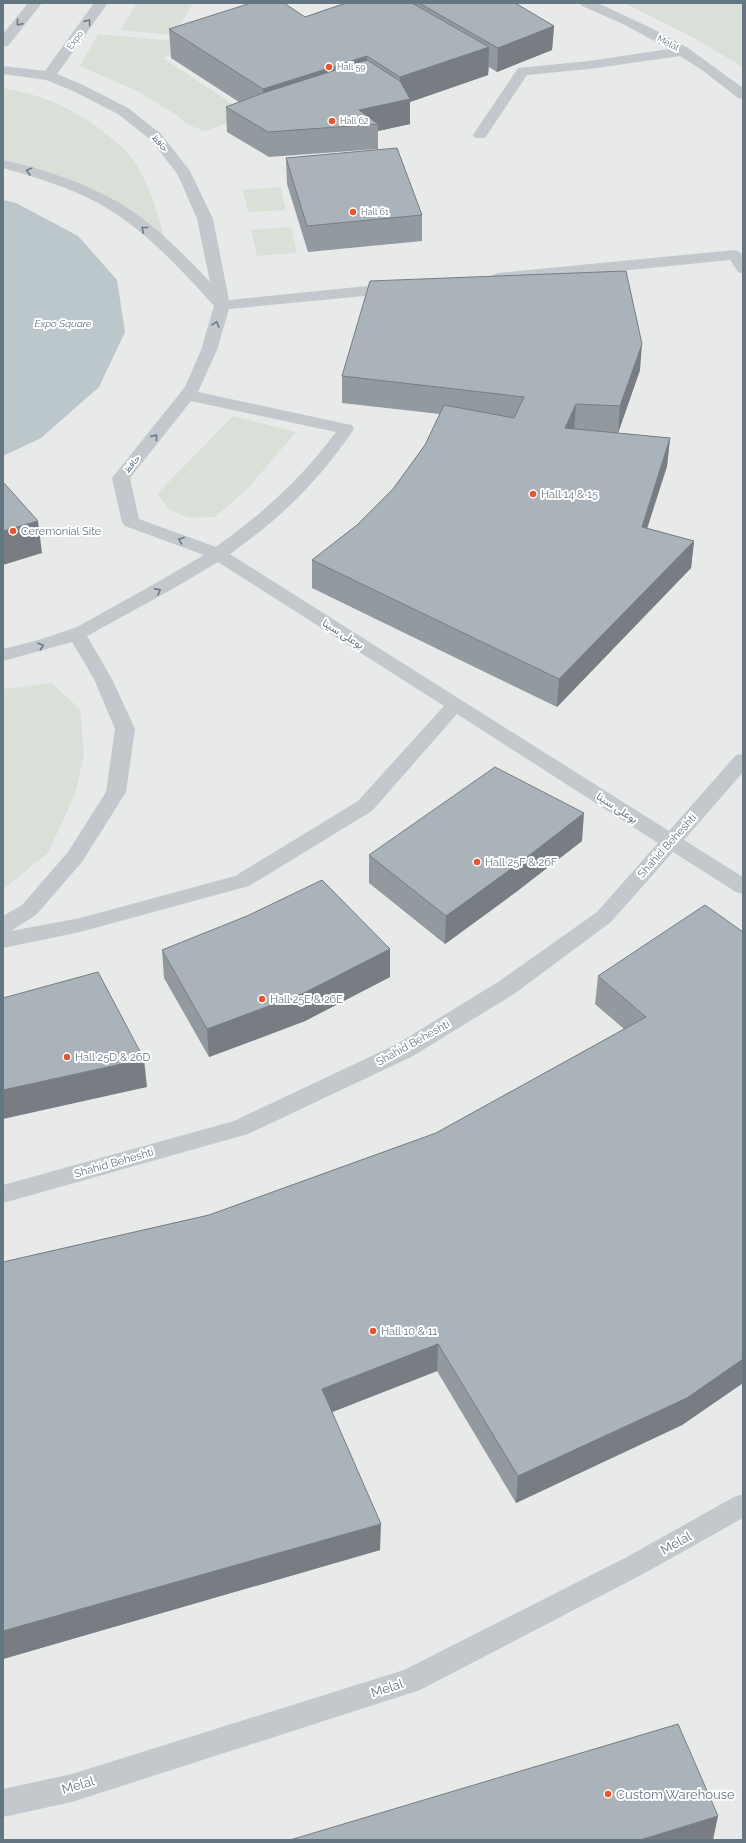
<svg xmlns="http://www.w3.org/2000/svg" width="746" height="1843" font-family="Raleway,Vazirmatn,sans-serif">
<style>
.built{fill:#e8e9e9}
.green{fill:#dadfd7}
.water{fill:#bbc7cb}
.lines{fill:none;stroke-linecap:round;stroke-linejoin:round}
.lane{fill:#c3c8cc;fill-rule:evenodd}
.wall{fill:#929a9f}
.shaded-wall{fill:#777d82}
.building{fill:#aab3b9;stroke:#777d82}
.oneway{stroke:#6a7a87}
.poi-dot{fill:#e4572e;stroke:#fff;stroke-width:1.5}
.labels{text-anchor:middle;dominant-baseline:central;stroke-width:4;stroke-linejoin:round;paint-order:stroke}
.far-street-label{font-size:9px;fill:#657683;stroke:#fff}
.far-poi-label{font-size:9px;fill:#657683;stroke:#fff;text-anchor:start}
.far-water-label{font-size:10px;font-style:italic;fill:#60757c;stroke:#fff}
.poi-label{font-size:11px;fill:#657683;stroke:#fff;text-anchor:start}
.street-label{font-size:11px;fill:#657683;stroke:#fff}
.near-street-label{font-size:13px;fill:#657683;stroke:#fff}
.near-poi-label{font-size:13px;fill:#657683;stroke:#fff;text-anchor:start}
</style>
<rect width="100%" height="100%" fill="#fafaf8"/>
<rect class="built" x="3" y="3" width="740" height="1837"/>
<g class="green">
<path d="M137,3H193L174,35L120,30Z"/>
<path d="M624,3H743V67L694,38Z"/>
<path d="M98,34L197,43L163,58L249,115L205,131L188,125L175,114L137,91L80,66Z"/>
<path d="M3,88C44,95 81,111 112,139C117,144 124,148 128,153C148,178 157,210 165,240C121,194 64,174 3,160Z"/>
<path d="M280,187L286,210L248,212L243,190Z"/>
<path d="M291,227L297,253L257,256L251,230Z"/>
<path d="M233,416L296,432L248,488L215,517L189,518L170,510L157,494Z"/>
<path d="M51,683L80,709L84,755L75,794L48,853L3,889V689Z"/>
</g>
<path class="water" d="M3,200L16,203L78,236L117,280L125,332L99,387L41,438L3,456Z"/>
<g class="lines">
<g class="lane">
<path d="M28,3H42L8,46L3,47V34Z"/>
<path d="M94,3H108L57,74L83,85L128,108L161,134L190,171L213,219L229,300L396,283L402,285L404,288L402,291L396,293L229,309L217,350L198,392L346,424L352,425L354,429C317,483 283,516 230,554L669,831L736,755L743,754V772L684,840L743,877V894L736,892L673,852L611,922L514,994L413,1056L248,1134L3,1203V1185L234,1121L397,1044L498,982L597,912L658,843L457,714L372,811L249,886L80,932L3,948V916L22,905L68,852L106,792L115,729L94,679L72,642L3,661V649L42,639L77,627L156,583L204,555L125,526L122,522L112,478L185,387L201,350L214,306C179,267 143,228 98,203C68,187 35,177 3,168V160C39,168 74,179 107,196C147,217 179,249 210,282L197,219L178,175L151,140L118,114L73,91L46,80L3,74V66L45,71ZM191,401L336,432C302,478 262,514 216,547L139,519L130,478ZM218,562L444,706L358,801L235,876L80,918L11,931L36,915L82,862L126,792L135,729L112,679L87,636L169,591Z"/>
<path d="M580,3H598L653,29L688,48L743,88V99L738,98L702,70L680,56L589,69L527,75L485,138H475L473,135L518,68L589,61L669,49L623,24L582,6Z"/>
<path d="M735,250L740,252L743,256V274L738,272L730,260L498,283L493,281L490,278L493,275L498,273Z"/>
<path d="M743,1494V1518L643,1574L420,1690L72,1802L3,1817V1789L72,1774L404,1670L625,1558L734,1497Z"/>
</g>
</g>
<g class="wall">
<path d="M346,3H515L554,26L552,50L497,72L489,67L488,75L410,102V124L378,131V149L269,157L227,132L226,107L239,102L171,58L169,29L305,17Z"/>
<path d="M286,158L422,215V241L308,252L287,184Z"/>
<path d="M640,370L618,433L610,432L670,438L667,466L647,528L694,541L691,568L557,707L312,588V560L357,525L393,489L425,445L440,414L342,403V376Z"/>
<path d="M582,841L516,892L445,944L369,883V855Z"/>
<path d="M743,932V1383L682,1425L516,1503L437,1371L332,1412L380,1550L3,1659V1262L209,1215L436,1133L624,1029L595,1004L598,976Z"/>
<path d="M390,949V977L305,1021L209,1057L164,978L162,950Z"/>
</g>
<g class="shaded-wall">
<path d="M554,26L552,50L497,72L498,48Z"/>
<path d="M489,47L488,75L410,102V124L378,131V124L359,110L400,101V77Z"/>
<path d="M367,56V85L264,118L263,89Z"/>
<path d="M642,344L640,370L618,433L620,406Z"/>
<path d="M576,404L574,431L565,428Z"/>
<path d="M670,438L667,466L639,554L642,527Z"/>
<path d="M38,521L42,553L3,565V531Z"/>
<path d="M694,541L691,568L557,707L559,679Z"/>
<path d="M584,813L582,841L516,892L445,944L446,916Z"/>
<path d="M390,949V977L305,1021L209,1057L207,1029Z"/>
<path d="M144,1059L147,1087L3,1119V1090Z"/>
<path d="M438,1344L437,1371L322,1416V1389Z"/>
<path d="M743,1359V1383L682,1425L516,1503L518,1476Z"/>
<path d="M381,1524L380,1550L3,1659V1631Z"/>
<path d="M718,1816L713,1840H640Z"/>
</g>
<g class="building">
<path d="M251,3H284L305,17L346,3H412L489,47L400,77L367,56L263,89L169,29Z"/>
<path d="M419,3H515L554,26L498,48Z"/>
<path d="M367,60L400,81L410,99L359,110L378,124L268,132L226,107L263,93Z"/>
<path d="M397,148L422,215L307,226L286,158Z"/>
<path d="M626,271L642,344L620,406L576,404L565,428L670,438L642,527L694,541L559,679L312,560L357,525L393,489L425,445L444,405L514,418L524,397L342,376L370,281Z"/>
<path d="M3,482L38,521L3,531Z"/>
<path d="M495,767L584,813L518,864L446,916L369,855Z"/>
<path d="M322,880L390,949L304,993L207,1029L162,950L247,916Z"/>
<path d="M705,905L743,932V1359L687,1398L518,1476L438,1344L322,1389L381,1524L3,1631V1262L209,1215L436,1133L646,1017L598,976Z"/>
<path d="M98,972L144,1059L3,1090V998Z"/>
<path d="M678,1724L718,1816L640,1840H290Z"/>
</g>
<defs><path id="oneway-chevron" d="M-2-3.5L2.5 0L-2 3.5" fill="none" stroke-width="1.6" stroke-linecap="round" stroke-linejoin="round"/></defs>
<g class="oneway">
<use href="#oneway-chevron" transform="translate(88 22) rotate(-54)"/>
<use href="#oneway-chevron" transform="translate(19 23) rotate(129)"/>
<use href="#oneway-chevron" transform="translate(29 171) rotate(-165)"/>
<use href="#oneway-chevron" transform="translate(144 229) rotate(-141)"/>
<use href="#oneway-chevron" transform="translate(216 324) rotate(-73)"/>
<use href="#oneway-chevron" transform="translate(155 437) rotate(-51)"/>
<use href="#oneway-chevron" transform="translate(181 540) rotate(-160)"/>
<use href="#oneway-chevron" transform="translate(158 591) rotate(-28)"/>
<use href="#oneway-chevron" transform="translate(41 646) rotate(-18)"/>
</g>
<g class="poi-dot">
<circle cx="329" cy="67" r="4"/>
<circle cx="332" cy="121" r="4"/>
<circle cx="353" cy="212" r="4"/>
<circle cx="533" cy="494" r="4"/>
<circle cx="13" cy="531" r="4"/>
<circle cx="477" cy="862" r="4"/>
<circle cx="262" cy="999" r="4"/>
<circle cx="67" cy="1057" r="4"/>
<circle cx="373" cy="1331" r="4"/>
<circle cx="608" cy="1794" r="4"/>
</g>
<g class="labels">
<g class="far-street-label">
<text transform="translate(75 40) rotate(-54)">Expo</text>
<text transform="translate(668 43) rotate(29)">Melal</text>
<text transform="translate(160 143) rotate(48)">حافظ</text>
<text transform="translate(132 464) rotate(-51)">حافظ</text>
</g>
<g class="far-poi-label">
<text x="337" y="67">Hall 59</text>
<text x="340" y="121">Hall 62</text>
<text x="361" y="212">Hall 61</text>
</g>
<g class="far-water-label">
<text x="63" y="323">Expo Square</text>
</g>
<g class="poi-label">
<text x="541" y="494">Hall 14 &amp; 15</text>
<text x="21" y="531">Ceremonial Site</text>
<text x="485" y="862">Hall 25F &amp; 26F</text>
<text x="270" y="999">Hall 25E &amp; 26E</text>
<text x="75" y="1057">Hall 25D &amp; 26D</text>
<text x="381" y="1331">Hall 10 &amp; 11</text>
</g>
<g class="street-label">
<text transform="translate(343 634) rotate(32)">بوعلی سینا</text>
<text transform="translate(617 808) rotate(33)">بوعلی سینا</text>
<text transform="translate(667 846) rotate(-48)">Shahid Beheshti</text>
<text transform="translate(413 1043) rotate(-29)">Shahid Beheshti</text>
<text transform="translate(114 1163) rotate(-16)">Shahid Beheshti</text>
</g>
<g class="near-street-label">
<text transform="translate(676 1543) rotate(-29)">Melal</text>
<text transform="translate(387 1688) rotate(-18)">Melal</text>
<text transform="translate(78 1785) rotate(-16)">Melal</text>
</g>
<g class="near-poi-label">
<text x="616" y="1794">Custom Warehouse</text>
</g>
</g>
<rect width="746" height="1843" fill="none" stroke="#657683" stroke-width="8"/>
</svg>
